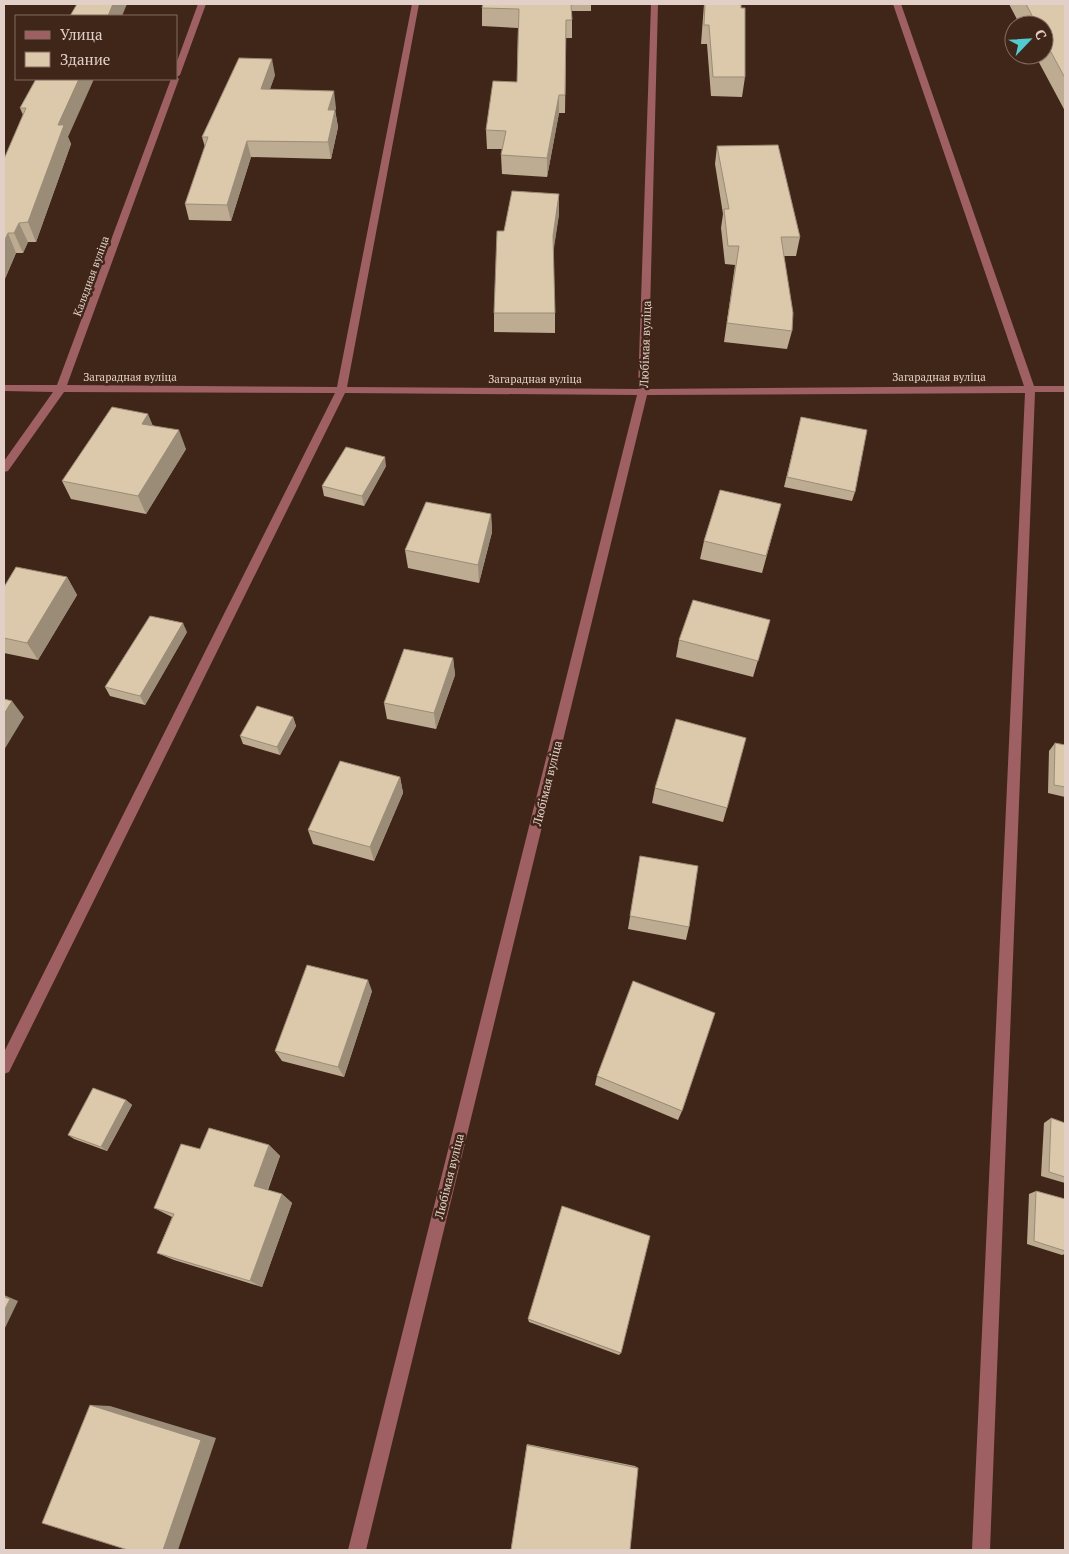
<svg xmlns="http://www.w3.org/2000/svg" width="1069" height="1554" font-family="'PT Serif',serif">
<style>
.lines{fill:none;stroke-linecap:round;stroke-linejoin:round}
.minor{fill:#9f6064;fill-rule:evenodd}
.wall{fill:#bdac92}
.shaded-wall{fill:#9a8c77}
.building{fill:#dcc8aa;stroke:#9a8c77}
.labels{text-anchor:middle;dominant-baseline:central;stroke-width:5;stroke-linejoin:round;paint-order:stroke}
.far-street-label{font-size:11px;fill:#e2d0c8;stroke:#402619}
.street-label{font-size:12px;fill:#e2d0c8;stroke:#402619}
</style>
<rect width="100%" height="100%" fill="#402619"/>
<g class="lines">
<path class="minor" d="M198,4H206L180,75L177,77L179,79L67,385L337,387L412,4H419L347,387L638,389L651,4H658L648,389L1024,386L893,4H901L1034,386H1065V392H1035L990,1550H972L1025,393L647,395L366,1550H348L637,395L345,393L9,1072L4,1074V1052L335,393L64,392L8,471L4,472V461L53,392L4,391V385H57L171,79H176V64Z"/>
</g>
<g class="wall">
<path d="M483,4H591V11H572V38H566L565,113H559L547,177L502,174L501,155L502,149H487L486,130L517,82L518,28L482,26V8Z"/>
<path d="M704,4H741L745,77L742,97L711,96L707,44H701Z"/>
<path d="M1009,4H1065V111L1035,55H1044V25H1020Z"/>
<path d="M275,75L270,89L336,108L335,110L338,127L331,159L251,157L231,221L189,220L185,204L205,147L202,137Z"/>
<path d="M36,79L68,137L71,144L36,242H28L23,253H16L4,281V159L23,115L20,108Z"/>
<path d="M717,146L800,237L796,256H784L792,331L787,349L724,342L735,265L725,264L721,228L723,214L715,164Z"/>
<path d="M559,214L553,251L555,313V333L494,332V313L504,231Z"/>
<path d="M801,417L855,492L852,501L784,487Z"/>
<path d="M153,425L186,449L146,514L71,499L62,481Z"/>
<path d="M386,466L364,506L324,496L322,486Z"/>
<path d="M781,504L762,573L700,559L704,541Z"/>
<path d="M491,514L492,532L479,583L408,568L405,550Z"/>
<path d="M67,577L77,595L38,660L4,653V587Z"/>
<path d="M770,620L753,677L676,657L679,640Z"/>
<path d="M187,632L145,705L110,696L105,687Z"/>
<path d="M453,658L455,675L436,729L387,719L384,703Z"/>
<path d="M293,717L296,726L280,755L243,744L240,736Z"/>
<path d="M1055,743L1065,745V797L1048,793L1049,751Z"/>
<path d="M400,777L403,793L374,861L313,844L308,830Z"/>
<path d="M655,788L727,808L723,822L652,803Z"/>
<path d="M640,856L689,927L686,940L628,929Z"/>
<path d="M372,991L344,1077L282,1061L275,1051Z"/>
<path d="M597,1076L682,1111L678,1120L595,1085Z"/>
<path d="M126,1100L132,1105L107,1151L74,1139L68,1135Z"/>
<path d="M1051,1118L1065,1123V1183L1041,1176L1044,1123Z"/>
<path d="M269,1145L280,1156L268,1190L282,1194L292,1203L262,1287L174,1260L157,1253L172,1217L154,1208L200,1149Z"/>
<path d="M1036,1191L1065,1199V1254L1062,1255L1027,1244L1029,1194Z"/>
<path d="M528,1319L621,1353L619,1355L529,1322Z"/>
<path d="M527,1444L635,1466L638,1468L511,1550Z"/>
</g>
<g class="shaded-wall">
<path d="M113,4H127L122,16H108Z"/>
<path d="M272,59L275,75L264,105L261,89Z"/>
<path d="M79,79H94L68,137L71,144L36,242L28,222L58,125Z"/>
<path d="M334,91L336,108L330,127L328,110Z"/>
<path d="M559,95V113L547,177V158Z"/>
<path d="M335,110L338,127L331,159L328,142Z"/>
<path d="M247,141L251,157L231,221L227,205Z"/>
<path d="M559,194V214L553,255V236Z"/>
<path d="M19,223L28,242L23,253L14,233Z"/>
<path d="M8,233L16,253L4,281V242Z"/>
<path d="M148,414L156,433L142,424Z"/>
<path d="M179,430L186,449L146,514L138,496Z"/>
<path d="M385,457L386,466L364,506L362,496Z"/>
<path d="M491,514L492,532L479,583L478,565Z"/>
<path d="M67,577L77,595L38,660L27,643Z"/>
<path d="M183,623L187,632L145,705L140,696Z"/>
<path d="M453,658L455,675L436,729L434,713Z"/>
<path d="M12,701L24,717L4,750V714Z"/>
<path d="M293,717L296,726L280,755L277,747Z"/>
<path d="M400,777L403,793L374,861L370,847Z"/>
<path d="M368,980L372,991L344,1077L338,1067Z"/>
<path d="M126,1100L132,1105L107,1151L101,1147Z"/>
<path d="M269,1145L280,1156L265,1196L254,1186Z"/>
<path d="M282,1194L292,1203L262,1287L250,1281Z"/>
<path d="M4,1295L18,1301L4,1330Z"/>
<path d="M90,1405L110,1406L216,1438L178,1550H163Z"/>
</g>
<g class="building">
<path d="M77,4H113L108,16H70Z"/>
<path d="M483,4H571L572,20H566L565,95H559L547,158L501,155L506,131L486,130L493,81L517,82L519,9L482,8Z"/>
<path d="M705,4H741V8H745V77H713L709,25H704Z"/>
<path d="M1026,4H1065V78L1044,39V25H1037Z"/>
<path d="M239,58L272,59L261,89L334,91L328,110H335L328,142L247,141L227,205L185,204L208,137H202Z"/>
<path d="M36,79H79L58,125H64L28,222L19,223L14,233H8L4,242V159L26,108H20Z"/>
<path d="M778,145L800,237H781L793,313L792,331L727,323L739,246H728L724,209H729L717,146Z"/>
<path d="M512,191L559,194L553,236L555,313H494L497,231H504Z"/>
<path d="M112,407L148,414L142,424L179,430L138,496L62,481Z"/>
<path d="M801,417L867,430L855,492L787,477Z"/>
<path d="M346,447L385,457L362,496L322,486Z"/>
<path d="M720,490L781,504L766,556L704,541Z"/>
<path d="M426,502L491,514L478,565L405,550Z"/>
<path d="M16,567L67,577L27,643L4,638V587Z"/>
<path d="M693,600L770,620L758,661L679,640Z"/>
<path d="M150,616L183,623L140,696L105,687Z"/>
<path d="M404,649L453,658L434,713L384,703Z"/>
<path d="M4,699L12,701L4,714Z"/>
<path d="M257,706L293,717L277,747L240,736Z"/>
<path d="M676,719L746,738L727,808L655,788Z"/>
<path d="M1055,743L1065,745V787L1054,785Z"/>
<path d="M340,761L400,777L370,847L308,830Z"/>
<path d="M640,856L698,866L689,927L630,916Z"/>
<path d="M307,965L368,980L338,1067L275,1051Z"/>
<path d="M633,981L715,1013L682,1111L597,1076Z"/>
<path d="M93,1088L126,1100L101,1147L68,1135Z"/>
<path d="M1051,1118L1065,1123V1177L1049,1172Z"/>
<path d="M209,1128L269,1145L254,1186L282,1194L250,1281L157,1253L174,1214L154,1208L181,1144L200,1149Z"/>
<path d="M1036,1191L1065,1199V1251L1034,1241Z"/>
<path d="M562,1206L650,1236L621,1353L528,1319Z"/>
<path d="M4,1297L10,1299L4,1311Z"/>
<path d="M90,1405L201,1440L163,1550H128L42,1523Z"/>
<path d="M527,1445L638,1468L630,1550H511Z"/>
</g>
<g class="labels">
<g class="far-street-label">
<text transform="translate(91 276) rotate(-70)">Калядная вуліца</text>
<text x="130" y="377">Загарадная вуліца</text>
<text x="939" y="377">Загарадная вуліца</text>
<text x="535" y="379">Загарадная вуліца</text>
</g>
<g class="street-label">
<text transform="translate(645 344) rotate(-88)">Любімая вуліца</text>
<text transform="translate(547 783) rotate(-76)">Любімая вуліца</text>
<text transform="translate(449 1176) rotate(-76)">Любімая вуліца</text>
</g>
</g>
<rect width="1069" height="1554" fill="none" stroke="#e2d0c8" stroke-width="10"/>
<rect x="15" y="15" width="162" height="65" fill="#402619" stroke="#816a5f"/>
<rect x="25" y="31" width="25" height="8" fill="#9f6064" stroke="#816a5f"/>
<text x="60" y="40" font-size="15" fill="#e2d0c8">Улица</text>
<rect x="25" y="52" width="25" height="15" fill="#dcc8aa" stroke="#816a5f"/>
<text x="60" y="65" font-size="15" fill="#e2d0c8">Здание</text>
<g transform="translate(1029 40) rotate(65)"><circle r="24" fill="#402619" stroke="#816a5f"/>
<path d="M0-4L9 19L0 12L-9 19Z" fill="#51ccd1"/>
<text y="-8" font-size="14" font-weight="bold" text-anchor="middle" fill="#e2d0c8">С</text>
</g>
</svg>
